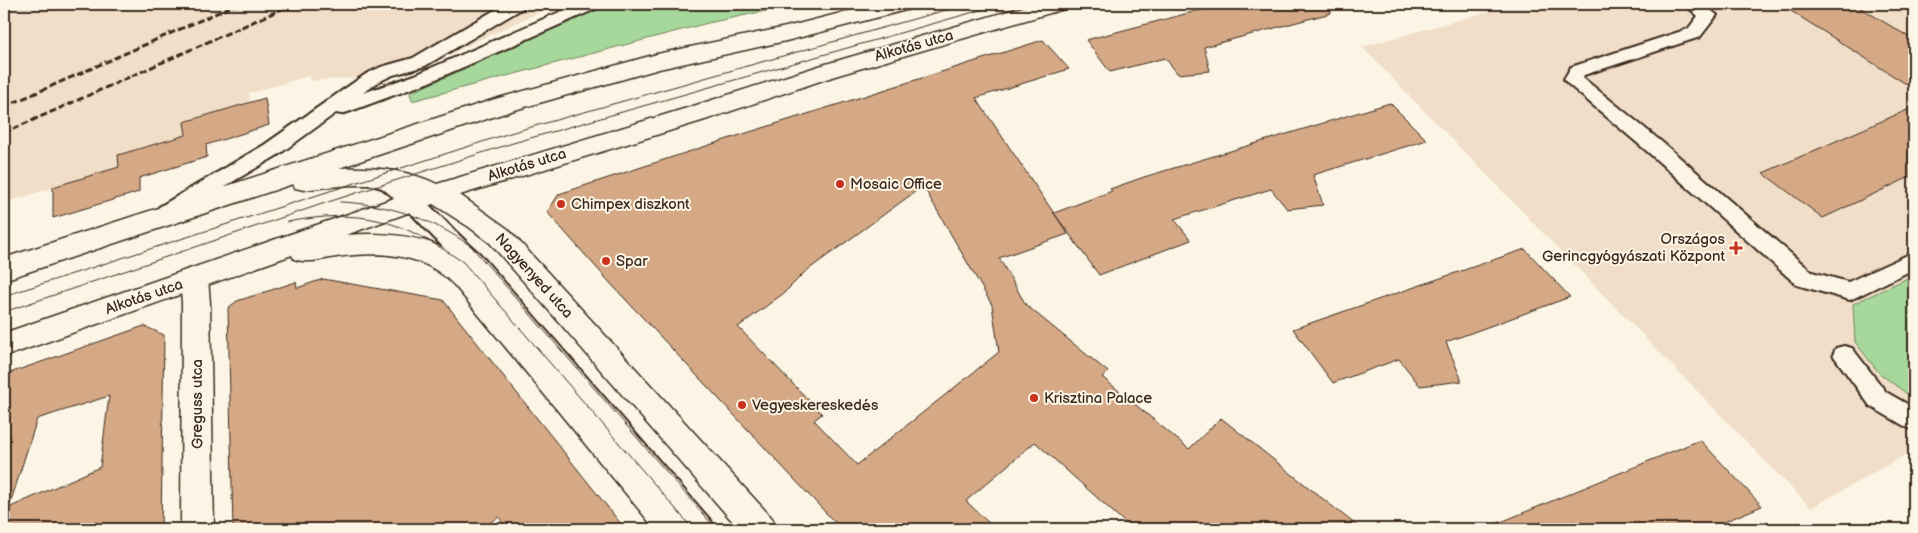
<svg xmlns="http://www.w3.org/2000/svg" width="1918" height="533" font-family="'Balsamiq Sans',sans-serif">
<style>
.built{fill:#f0dec8}
.green{fill:#a5d89a;stroke:#70815c}
.building{fill:#d5a986;stroke:#3b2a1e;fill-rule:evenodd}
.lines{fill:none;stroke-linecap:round;stroke-linejoin:round}
.lane-casing{stroke:#3b2a1e;stroke-width:4}
.street-casing{stroke:#3b2a1e;stroke-width:3}
.secondary-casing{stroke:#3b2a1e;stroke-width:3}
.lane{fill:#fcf5e5;fill-rule:evenodd}
.street{fill:#fcf5e5;fill-rule:evenodd}
.secondary{fill:#fcf5e5;fill-rule:evenodd}
.tram{stroke:#3b2a1e;stroke-width:1}
.rail{stroke:#3b2a1e;stroke-width:3;stroke-dasharray:7 3;stroke-linecap:butt}
.poi-dot{fill:#c8321e;stroke:#fcf5e5;stroke-width:2}
.labels{text-anchor:middle;dominant-baseline:central;stroke-width:4;stroke-linejoin:round;paint-order:stroke}
.street-label{font-size:15px;fill:#3b2a1e;stroke:#fcf5e5}
.poi-label{font-size:15px;fill:#3b2a1e;stroke:#fcf5e5;text-anchor:start}
</style>
<rect width="100%" height="100%" fill="#fcf5e5"/>
<filter id="ink" filterUnits="userSpaceOnUse"><feTurbulence type="fractalNoise" baseFrequency=".02" numOctaves="2"/><feDisplacementMap in="SourceGraphic" scale="10" xChannelSelector="R" yChannelSelector="G"/><feConvolveMatrix kernelMatrix="1 2 1 2 8 2 1 2 1" color-interpolation-filters="sRGB"/></filter>
<g filter="url(#ink)">
<g class="built">
<path d="M4,4H557L404,75L310,81L309,76L249,93L250,102L184,122L186,135L118,155L119,167L4,203Z"/>
<path d="M1515,4H1914V450L1811,508L1362,47Z"/>
</g>
<g class="green">
<path d="M616,4H799L708,23L412,101L410,93L596,10Z"/>
<path d="M1914,275V399L1879,373L1855,342L1853,304Z"/>
</g>
<g class="building">
<path d="M1223,4H1330L1331,13L1204,47L1210,71L1178,74L1165,58L1110,72L1086,40Z"/>
<path d="M1780,4H1854L1914,40V89Z"/>
<path d="M1043,40L1069,69L976,98L1068,234L999,258L1026,305L1108,372L1102,377L1189,449L1221,418L1361,529H1132L1035,442L966,501L995,529H841L612,285L547,212L559,194L734,137ZM923,186L992,305L999,352L857,465L814,420L822,414L738,327L784,293L805,272Z"/>
<path d="M265,98L269,125L206,145L207,157L139,178V192L53,218V187L119,167L118,155L186,135L184,122Z"/>
<path d="M1390,103L1427,140L1313,175L1323,205L1287,209L1271,189L1174,219L1191,240L1099,275L1054,213L1112,191L1110,189L1144,177Z"/>
<path d="M1914,107V175L1823,218L1763,173Z"/>
<path d="M1525,249L1570,297L1446,342L1462,381L1420,386L1399,359L1333,383L1293,329Z"/>
<path d="M323,279L443,300L625,529H506L499,517L480,529H233L228,308L237,301L296,282L297,288Z"/>
<path d="M144,326L164,335L161,529H4V510L100,467L109,396L37,419L10,504L4,503V375Z"/>
<path d="M1700,440L1762,506L1707,529H1484Z"/>
</g>
<g class="lines">
<g class="lane-casing">
<g id="lane">
<path d="M505,4H525L523,8L425,66L393,75L378,82L363,93L415,75L578,4H600L598,8L427,83L348,112L341,114L336,113L278,155L173,217L166,220L159,217L156,212L159,207L264,145L366,74L381,67L413,58Z"/>
<path d="M1684,4H1703L1717,15L1700,37L1584,75L1583,78L1663,143L1812,272L1848,282L1914,252V269L1850,300L1797,285L1649,153L1567,83L1564,79L1571,67L1688,29L1698,16Z"/>
<path d="M371,171C379,173 390,174 397,179C426,197 452,231 479,253L711,521L715,529H686L465,265L443,247L405,207L382,188L364,183L361,178L364,173Z"/>
<path d="M1844,346L1852,348L1886,392L1914,408V430L1906,427L1870,406L1833,355L1836,348Z"/>
</g>
</g>
<g class="street-casing">
<path id="street" d="M194,268L204,271L208,279L210,303L214,529H181L182,303L180,279L184,271Z"/>
</g>
<g class="secondary-casing">
<path id="secondary" d="M876,4H913L910,9L786,41L659,69L511,111L339,168C373,167 406,169 437,184L687,108L819,66L1033,4H1067L1064,9L835,76L705,120L460,195L508,229L772,518L776,529H739L490,243L469,227L433,204L346,235C387,232 433,235 466,262L687,518L691,529H655L455,286C424,252 378,251 336,257C322,259 308,264 294,259L292,255L4,357V333L409,193C378,180 336,186 304,190L295,188L293,184L4,280V258L495,99L657,54L786,27Z"/>
</g>
<use href="#lane" class="lane"/>
<use href="#street" class="street"/>
<use href="#secondary" class="secondary"/>
<g class="tram">
<path d="M340,202C390,204 430,218 471,246L716,529"/>
<path d="M287,222C364,208 399,219 463,262L693,529"/>
<path d="M4,296L510,133L967,4"/>
<path d="M4,312L325,203L513,143L1002,4"/>
</g>
<g class="rail">
<path d="M4,107L237,4"/>
<path d="M4,133L293,4"/>
</g>
</g>
</g>
<g class="poi-dot">
<circle cx="840" cy="184" r="5"/>
<circle cx="561" cy="204" r="5"/>
<path d="M1733.5 240.5h5v5h5v5h-5v5h-5v-5h-5v-5h5z"/>
<circle cx="606" cy="261" r="5"/>
<circle cx="1034" cy="398" r="5"/>
<circle cx="742" cy="405" r="5"/>
</g>
<g class="labels">
<g class="street-label">
<text transform="translate(914 46) rotate(-16)">Alkotás utca</text>
<text transform="translate(527 165) rotate(-17)">Alkotás utca</text>
<text transform="translate(534 276) rotate(48)">Nagyenyed utca</text>
<text transform="translate(144 297) rotate(-19)">Alkotás utca</text>
<text transform="translate(197 404) rotate(-90)">Greguss utca</text>
</g>
<g class="poi-label">
<text x="850" y="184">Mosaic Office</text>
<text x="571" y="204">Chimpex diszkont</text>
<text x="1725" y="239" text-anchor="end">Országos<tspan x="1725" dy="17">Gerincgyógyászati Központ</tspan></text>
<text x="616" y="261">Spar</text>
<text x="1044" y="398">Krisztina Palace</text>
<text x="752" y="405">Vegyeskereskedés</text>
</g>
</g>
<rect width="1918" height="533" fill="none" stroke="#fcf5e5" stroke-width="20"/>
<rect x="10" y="10" width="1898" height="513" fill="none" stroke="#3b2a1e" stroke-width="2" filter="url(#ink)"/>
</svg>
